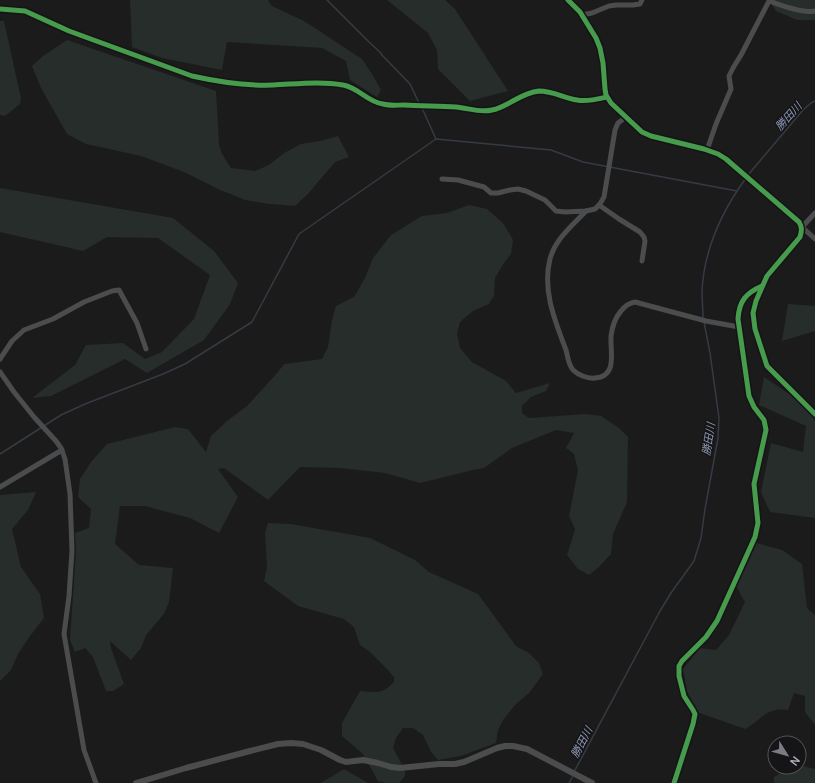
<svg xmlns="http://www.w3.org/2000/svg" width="815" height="783" font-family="Manrope,'Noto Sans JP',sans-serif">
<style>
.green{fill:#262d2a}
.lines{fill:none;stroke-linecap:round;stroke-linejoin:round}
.stream{stroke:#353b43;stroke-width:1.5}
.minor{stroke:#4b4c4d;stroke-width:5}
.tertiary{stroke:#4b4c4d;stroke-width:6}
.cycleway-casing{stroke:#151517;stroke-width:8}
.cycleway{stroke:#469c4c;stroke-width:5}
.labels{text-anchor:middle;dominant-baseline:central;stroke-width:3;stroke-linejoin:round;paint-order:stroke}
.water-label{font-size:11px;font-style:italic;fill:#8a95b0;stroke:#151517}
</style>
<rect width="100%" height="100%" fill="#1b1b1b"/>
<g class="green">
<path d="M130,0H268L272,6L304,21L362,59L372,74L381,90L377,97L350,80L346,61L322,48L227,42L222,70L162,58L132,47Z"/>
<path d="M387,0H445L455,9L508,91L470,101L438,69L437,50L428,33Z"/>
<path d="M769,0H815V20H797L776,11Z"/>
<path d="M0,21H4L21,98L20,104L5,116L0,115Z"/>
<path d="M67,40L216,91L219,145L222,154L231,168L255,171L269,165L284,153L301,144L320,141L331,138L338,136L349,157L335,162L308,194L295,206L270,204L245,200L218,189L184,172L141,156L86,144L67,134L41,88L32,66L43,56Z"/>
<path d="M0,188L173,218L214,251L238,283L230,304L204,340L147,373L125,359L51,396L32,398L75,365L86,345L123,343L145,359L162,352L194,319L210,275L158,238L107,237L83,251L0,232Z"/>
<path d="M469,205L487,209L504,224L513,240L511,254L502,266L495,278L494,296L489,304L473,311L460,322L457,334L460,348L472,362L506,381L516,393L550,383L546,391L531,397L522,406V413L529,418L585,414L601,416L619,428L628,437L627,502L613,534L611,554L599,567L589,575L578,569L567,555L575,529L569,516L578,470L574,454L566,448L574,433L556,430L512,448L484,468L473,470L420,483L385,473L340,468L300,467L268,500L224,468L218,469L238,497L219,533L190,518L145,506H120L115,544L139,565L173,568L169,602L164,614L146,635L141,648L131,660L110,641L111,648L124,684L113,691H106L93,657L85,648L75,652L70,640L76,551L75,533L89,528L91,509L78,497L80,479L91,462L107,444L175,427L188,429L206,452L211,436L227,421L247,406L278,372L284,364L322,359L328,347L332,320L336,306L354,297L365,278L373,258L391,235L422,216L447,213Z"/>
<path d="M788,304L815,306V331L782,341Z"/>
<path d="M764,377L807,406L815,421V518L770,512L761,492L771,443L803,452L806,426L759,405Z"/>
<path d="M36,492L28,510L12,529L21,567L40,594L44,618L30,636L18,654L11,670L0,681V495Z"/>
<path d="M268,523L291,524L370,538L415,560L429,572L478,594L516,646L529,653L539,663L543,674L529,693L515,705L503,720L498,730L496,743L461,756L438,760L431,752L423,735L413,728H403L396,738L393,748L405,770V776L399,783H386L378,781L363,754L342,736V723L360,691C377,692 381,695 394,682V677L387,669L370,652L360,645L354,627L344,619L298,606L264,581L267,567L265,533Z"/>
<path d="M753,542L782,550L802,564L807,608L815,615V725L805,712V696L794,693L788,710C765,707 762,720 745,729L697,712L687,691L683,669L700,648L716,650L729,635L745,602L736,586Z"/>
<path d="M799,765L815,769V783H774V777L791,767H799Z"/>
<path d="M344,769L368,783H321Z"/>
</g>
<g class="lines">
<g class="stream">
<path d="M327,0L369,42L381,53V54L410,84L420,105"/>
<path d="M422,108L436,139"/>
<path d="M748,175L803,110L811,103L815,101"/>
<path d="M703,318C703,309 702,300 702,291C704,250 722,211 746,178"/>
<path d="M0,454L61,415L85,404L163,374L185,364L252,322L299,234L436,139L551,150L583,162L737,191"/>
<path d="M574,772L660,611L671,593L694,561L701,538L705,509L718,438L719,418L710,353L704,322"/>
<path d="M569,783L573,776"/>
</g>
<g class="minor">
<path d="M0,9L25,11L69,31L192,76C219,82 246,86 273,85C297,84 320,81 343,85C358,87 367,102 383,104C390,106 397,105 404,105C421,106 439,106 456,107C468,108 480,113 492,110C508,107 520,93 539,91C553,91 564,98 577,100C587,102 598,99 607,97"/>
<path d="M582,15L592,13L609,6L616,5H633L640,4L642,0"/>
<path d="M707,150L716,124L731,89L729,76L733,68L741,55L769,1C781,5 803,14 815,11"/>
<path d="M737,168L799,222C802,227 802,230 800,237L767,276L756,301L753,313L755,329L767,366L815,414"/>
<path d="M442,179L458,180L484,187L491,193H498L510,190L518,189L526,191L545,200L556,211L565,212L586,211L595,209L600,204L604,197L615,130L618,123L626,117"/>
<path d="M599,205L619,219L640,232L644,237L645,241L642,261"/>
<path d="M586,211C572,226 555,239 550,259C542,290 555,321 566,350C568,357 568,364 573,370C578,375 588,379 595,378C618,377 610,351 611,336C612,328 615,318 621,311C625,306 629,303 635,302L706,321L739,327"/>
<path d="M815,213L802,227L815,239"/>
<path d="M0,359L12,341L24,330L53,319L84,302L112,291L119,290L137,323L146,349"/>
<path d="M0,372L14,392L34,417L56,441L61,448L65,459L70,494L72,551L69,596L64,634L84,750L96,783"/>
<path d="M0,487L62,450"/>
<path d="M674,783L693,724L695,714L693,710L684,696L679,676V666L682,661L706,637L717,621L755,537L758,523L754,484L766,430L764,420L754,407L749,396L738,319C739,301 746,293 762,286"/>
</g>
<g class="tertiary">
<path d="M568,0L580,12L596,38L600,48L603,63L605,89L606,95L611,103L642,132L651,136L704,149L718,154L726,159L737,168"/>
<path d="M136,783L186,768L250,751L278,744L291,743L303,744L321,750L340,760L346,762L363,760L378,763L391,767L400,768L439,764H455L464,762L497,748L505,746H513L527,749L592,783"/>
</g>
<g class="cycleway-casing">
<g id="cycleway">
<path d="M568,0L580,12L596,38L600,48L603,63L605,89L606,95L611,103L642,132L651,136L704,149L718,154L726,159L799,222C802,227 802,230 800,237L767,276L756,301L753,313L755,329L767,366L815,414"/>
<path d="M0,9L25,11L69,31L192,76C219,82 246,86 273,85C297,84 320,81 343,85C358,87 367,102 383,104C390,106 397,105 404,105C421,106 439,106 456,107C468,108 480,113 492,110C508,107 520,93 539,91C553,91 564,98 577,100C587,102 598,99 607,97"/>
<path d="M674,783L693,724L695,714L693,710L684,696L679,676V666L682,661L706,637L717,621L755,537L758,523L754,484L766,430L764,420L754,407L749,396L738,319C739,301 746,293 762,286"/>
</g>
</g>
<use href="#cycleway" class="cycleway"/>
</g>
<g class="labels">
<g class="water-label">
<text transform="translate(788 116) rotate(-48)">勝田川</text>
<text transform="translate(708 439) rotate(-81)">勝田川</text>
<text transform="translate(581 742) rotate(-62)">勝田川</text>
</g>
</g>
<g transform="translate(787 755) rotate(127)"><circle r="19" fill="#151517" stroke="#525358"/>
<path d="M0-3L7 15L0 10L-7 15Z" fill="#7b7b82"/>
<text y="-6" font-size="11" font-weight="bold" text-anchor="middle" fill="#aeafba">N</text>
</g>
</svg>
